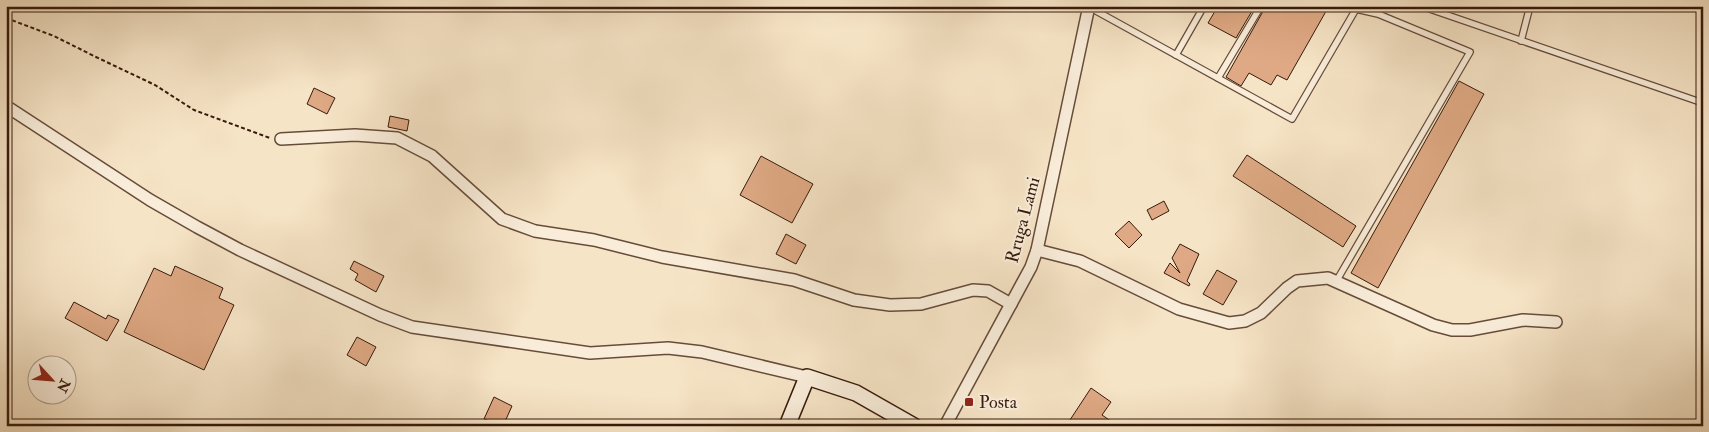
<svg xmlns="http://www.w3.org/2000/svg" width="1709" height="432" font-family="'IM FELL Double Pica',serif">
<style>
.building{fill:#dea984;stroke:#371a0c}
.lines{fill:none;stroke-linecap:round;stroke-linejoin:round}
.lane-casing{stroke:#674c3a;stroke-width:8}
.street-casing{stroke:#674c3a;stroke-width:14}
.secondary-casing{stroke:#371a0c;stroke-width:18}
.path{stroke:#371a0c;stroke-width:2;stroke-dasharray:4 2.5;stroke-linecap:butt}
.lane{stroke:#f9edda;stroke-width:5.5}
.street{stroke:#f9edda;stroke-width:11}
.secondary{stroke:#f9edda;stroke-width:15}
.poi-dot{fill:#8f2418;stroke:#f9edda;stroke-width:2}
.labels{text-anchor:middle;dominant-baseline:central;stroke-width:4;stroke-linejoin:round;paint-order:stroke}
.street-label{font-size:18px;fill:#371a0c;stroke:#f9edda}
.poi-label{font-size:18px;fill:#371a0c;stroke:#f9edda;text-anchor:start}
</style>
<rect width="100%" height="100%" fill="#f6e4c6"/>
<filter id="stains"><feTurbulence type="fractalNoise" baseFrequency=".004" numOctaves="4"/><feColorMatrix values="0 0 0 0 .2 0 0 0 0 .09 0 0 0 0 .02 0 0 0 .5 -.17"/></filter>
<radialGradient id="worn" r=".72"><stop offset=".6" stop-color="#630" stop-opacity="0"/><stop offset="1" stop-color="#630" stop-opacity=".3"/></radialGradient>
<g class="building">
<path d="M1218,6H1255L1236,38L1208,23Z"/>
<path d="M1266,6H1329L1287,80L1277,75L1271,85L1249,73L1241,86L1226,77Z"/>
<path d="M1459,81L1484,94L1378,288L1351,273Z"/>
<path d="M314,88L335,98L327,114L307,104Z"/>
<path d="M390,116L409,120L407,131L388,127Z"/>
<path d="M1247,155L1356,226L1343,247L1233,176Z"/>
<path d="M761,156L813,184L792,223L740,195Z"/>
<path d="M1164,201L1169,211L1152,220L1147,210Z"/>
<path d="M1129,221L1142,235L1129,248L1115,234Z"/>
<path d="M786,234L806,245L796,264L776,254Z"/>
<path d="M1180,244L1199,254L1187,281L1190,284L1189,286L1164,273L1170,263L1180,273L1172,258Z"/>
<path d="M354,261L384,276L376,292L355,280L358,274L350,269Z"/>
<path d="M175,266L223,288L219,298L234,305L204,370L124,332L154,268L171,276Z"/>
<path d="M1217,270L1237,281L1223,305L1203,294Z"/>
<path d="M74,302L106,319L108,315L119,320L107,341L65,318Z"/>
<path d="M357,337L376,347L366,366L347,355Z"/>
<path d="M1091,388L1111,402L1102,415L1118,426H1066Z"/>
<path d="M494,397L512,406L503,426L484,419Z"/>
</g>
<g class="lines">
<g class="lane-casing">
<g id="lane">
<path d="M1421,6L1703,103"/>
<path d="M1089,7L1292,119L1356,9L1378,14L1470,52L1337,280"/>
<path d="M1521,41L1530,6"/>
<path d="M1176,55L1204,6"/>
<path d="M1218,78L1261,6"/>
</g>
</g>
<g class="street-casing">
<g id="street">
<path d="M6,106L150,200L197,227L240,250L380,315L412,327L590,353L668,348L702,352L807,377"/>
<path d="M281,139L355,135L397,138L432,156L502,219L535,231L594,240L662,257L794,280L854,300L890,305L921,304L973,290L988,291L1011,304"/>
<path d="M1037,250L1080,261L1179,309L1229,323L1245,321L1261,313L1287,288L1297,281L1328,278L1433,325L1452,330H1470L1523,320L1556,322"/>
<path d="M945,426L1031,267L1037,250L1089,6"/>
</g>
</g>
<g class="secondary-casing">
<path id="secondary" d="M787,426L807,377L856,393L914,426"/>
</g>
<path class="path" d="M6,18L54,36L96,57L155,85L194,110L270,138"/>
<use href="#lane" class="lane"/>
<use href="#street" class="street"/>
<use href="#secondary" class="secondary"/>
</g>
<rect class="poi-dot" x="964" y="397" width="10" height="10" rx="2.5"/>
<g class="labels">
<g class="street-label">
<text transform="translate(1023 220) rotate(-75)">Rruga Lami</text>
</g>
<g class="poi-label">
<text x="979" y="402">Posta</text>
</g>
</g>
<rect width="1709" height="432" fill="none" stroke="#f6e4c6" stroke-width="25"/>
<rect x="8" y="8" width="1694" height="417" fill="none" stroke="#371a0c" stroke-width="2.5"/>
<rect x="12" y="12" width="1684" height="407" fill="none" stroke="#371a0c"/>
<g transform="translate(52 380) rotate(116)"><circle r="24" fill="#f9edda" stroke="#ab9988"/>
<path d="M0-4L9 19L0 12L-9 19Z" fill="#8f2418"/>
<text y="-8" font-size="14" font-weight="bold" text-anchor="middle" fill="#371a0c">N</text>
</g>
<rect width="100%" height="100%" filter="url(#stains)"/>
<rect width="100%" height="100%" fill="url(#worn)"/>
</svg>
